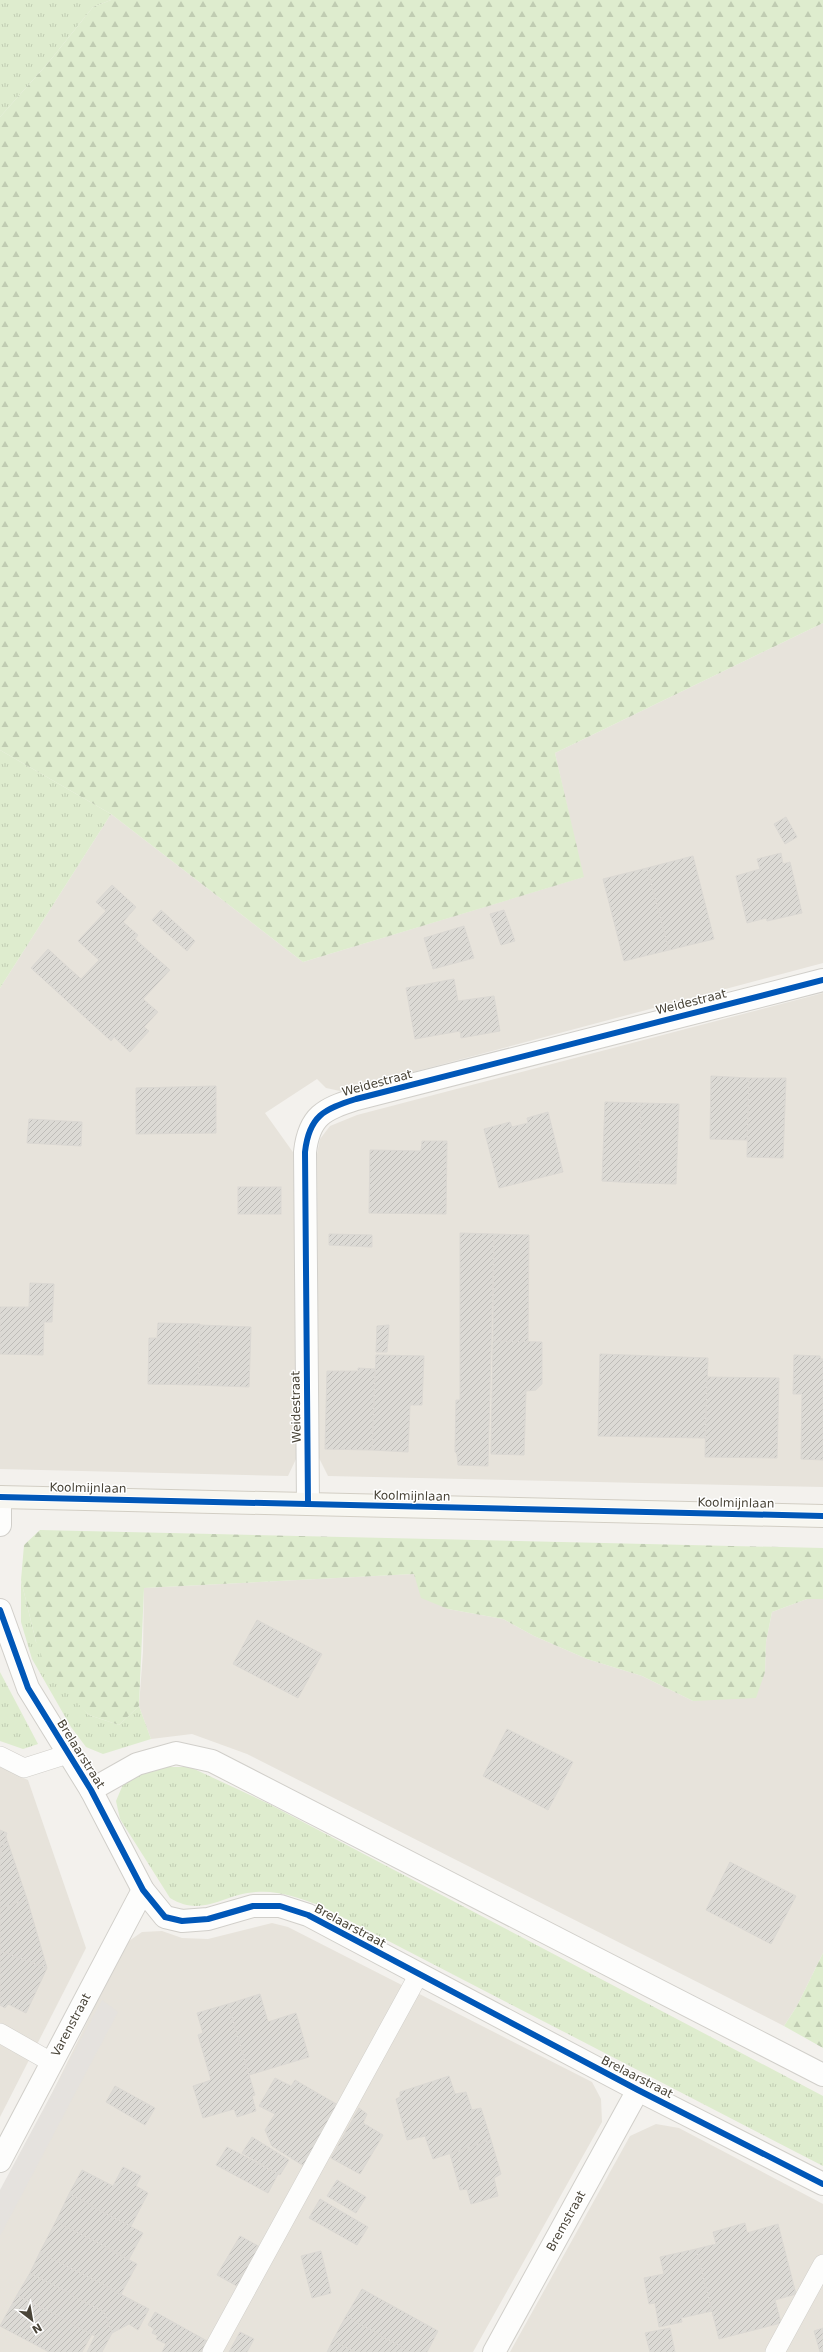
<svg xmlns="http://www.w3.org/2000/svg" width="823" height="2352" font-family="'DejaVu Sans',sans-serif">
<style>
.residential{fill:#e7e3db}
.grass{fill:url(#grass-tufts)}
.forest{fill:url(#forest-firs)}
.parking{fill:#e5e2de}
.building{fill:url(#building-hatch);stroke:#dbd8d3}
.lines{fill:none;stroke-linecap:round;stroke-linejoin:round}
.lane-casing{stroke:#d1cfca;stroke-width:20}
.street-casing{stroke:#d1cfca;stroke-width:24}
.secondary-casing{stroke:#d2cec4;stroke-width:24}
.lane{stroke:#fdfdfc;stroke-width:19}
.street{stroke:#fdfdfc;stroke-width:22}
.secondary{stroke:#f7f6f0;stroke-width:22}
.cycleway-casing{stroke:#fff;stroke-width:8}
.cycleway{stroke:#0057b8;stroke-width:6}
.labels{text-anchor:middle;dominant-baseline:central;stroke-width:3;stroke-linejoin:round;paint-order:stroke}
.street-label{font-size:12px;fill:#494438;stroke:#fff}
</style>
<defs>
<pattern id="grass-tufts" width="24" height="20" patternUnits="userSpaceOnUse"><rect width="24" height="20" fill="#deecce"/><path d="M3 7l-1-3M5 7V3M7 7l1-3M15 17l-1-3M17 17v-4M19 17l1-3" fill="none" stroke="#c0ccb2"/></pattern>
<pattern id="forest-firs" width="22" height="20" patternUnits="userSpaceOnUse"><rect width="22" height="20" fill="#deecce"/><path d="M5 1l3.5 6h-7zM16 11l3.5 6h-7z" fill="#c0ccb2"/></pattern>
<pattern id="building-hatch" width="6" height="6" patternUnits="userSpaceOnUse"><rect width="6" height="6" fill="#dcdad5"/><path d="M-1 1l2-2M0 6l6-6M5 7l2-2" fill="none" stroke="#bebcb8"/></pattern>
</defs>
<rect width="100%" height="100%" fill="#f3f1ed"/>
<g class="residential">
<path d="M823,623V963L349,1089L340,1091L326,1088L317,1079L265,1113L295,1155L296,1459L288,1476L0,1469V988L111,814L303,962L583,877L555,753Z"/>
<path d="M823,993V1487L328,1476L319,1458L317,1154L320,1139L330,1126L357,1115Z"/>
<path d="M414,1574L448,1609L503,1619L534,1636L587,1659L642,1676L693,1701L765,1672L766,1642L772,1612L807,1599H823V1953L797,2006L784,2026L247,1754L192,1734L151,1739L139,1706L143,1652L144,1588Z"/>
<path d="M0,1767L28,1780L86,1948L0,2117Z"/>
<path d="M272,1923L288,1927L592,2082L601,2099L602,2122L473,2352H0V2199L126,1943L142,1932L162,1931L182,1938L208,1939Z"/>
<path d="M656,2124L679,2128L823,2204V2352H510L630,2136Z"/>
</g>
<g class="grass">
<path d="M0,0H111L93,7L48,63L0,117Z"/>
<path d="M0,750L111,814L0,988Z"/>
<path d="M21,1580L36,1642L73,1697L89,1715L119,1725L139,1706L151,1739L103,1754L86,1747L71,1727L32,1659L21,1622Z"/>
<path d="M0,1672L38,1744L23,1749L0,1741Z"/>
<path d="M166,1767H190L267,1803L823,2096V2166L319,1905C298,1898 278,1890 256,1892C223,1894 203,1918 170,1898L120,1819L116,1801L124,1782L146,1771Z"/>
</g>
<g class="forest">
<path d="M111,0H823V623L555,753L584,877L303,962L111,814L0,750V117L48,63L93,7Z"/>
<path d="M40,1530L823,1548V1599H807L772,1612L766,1642L765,1672L756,1698L693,1701L642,1676L587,1659L534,1636L503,1619L448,1609L421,1598L414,1574L144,1588L139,1706L119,1725L89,1715L49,1674L36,1642L21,1580L24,1545Z"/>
<path d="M823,1953V2048L784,2026L797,2006Z"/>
</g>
<path class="parking" d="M102,2000L118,2012L0,2236V2190Z"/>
<g class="building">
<path d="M786,817L797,837L785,844L774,824Z"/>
<path d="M781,853L783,864L790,862L802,913L767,921L766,918L747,923L736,876L760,869L757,859Z"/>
<path d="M693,856L714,939L669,950L647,868Z"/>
<path d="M647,868L669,950L624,961L603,879Z"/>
<path d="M112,885L136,907L123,922L138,935L135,939L170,970L143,999L158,1012L144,1027L149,1031L130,1052L114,1037L111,1041L31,968L48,949L81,979L99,960L78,941L106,911L96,902Z"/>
<path d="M161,910L195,941L187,951L152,920Z"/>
<path d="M504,910L515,941L501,945L490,914Z"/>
<path d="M464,926L474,958L433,969L424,938Z"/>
<path d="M454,979L458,1001L494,996L500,1031L461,1038L460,1031L415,1039L406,988Z"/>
<path d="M711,1076L749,1078L747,1140L710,1139Z"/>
<path d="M749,1078H786L783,1158L747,1157Z"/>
<path d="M216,1086V1133L136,1134V1088Z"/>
<path d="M605,1102L641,1103L639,1183L602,1181Z"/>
<path d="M641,1103L679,1104L676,1184L639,1183Z"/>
<path d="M548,1112L563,1172L499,1188L484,1129L510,1122L512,1127L528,1123L527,1118Z"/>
<path d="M29,1119L82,1122L81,1146L27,1143Z"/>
<path d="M422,1141H447L446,1214L369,1213L370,1150L421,1151Z"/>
<rect x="238" y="1187" width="43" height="27"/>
<path d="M460,1233L494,1234L488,1466L458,1465L457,1454L455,1452L456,1400H460Z"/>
<path d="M329,1234L372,1235V1247L329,1245Z"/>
<path d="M494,1234L529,1235L528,1342L493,1341Z"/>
<path d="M30,1283L54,1284L52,1322H44L43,1355L0,1354V1307H29Z"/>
<path d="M158,1323L200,1324L198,1385L148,1384L149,1338H157Z"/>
<path d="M200,1325L251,1327L249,1387L198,1385Z"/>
<path d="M389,1325L387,1352H376L377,1326Z"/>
<path d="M493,1341L542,1342V1384L536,1390L526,1391L524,1455L491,1454Z"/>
<path d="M600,1354L708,1358L705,1438L598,1436Z"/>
<path d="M376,1355L424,1356L422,1405H410L408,1452L372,1450Z"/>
<path d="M794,1355L820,1356L821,1359H823V1460L801,1459L802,1394H793Z"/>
<path d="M358,1368L375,1369L372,1450L325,1449L327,1371H358Z"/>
<path d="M707,1377L779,1378L777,1458L705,1457Z"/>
<path d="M257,1620L322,1654L298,1698L233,1664Z"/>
<path d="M507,1729L573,1762L548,1810L483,1776Z"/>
<path d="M0,1830L7,1833L0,1857Z"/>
<path d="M6,1837L27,1899L0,1909V1857Z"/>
<path d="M730,1862L796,1896L771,1944L706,1910Z"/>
<path d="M27,1899L47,1968L0,1951V1909Z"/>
<path d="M0,1951L47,1968L26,2013L8,2004L5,2008L0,2005Z"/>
<path d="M260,1994L268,2022L296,2013L309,2057L249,2075L228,2004Z"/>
<path d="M228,2004L255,2095L252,2096L256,2111L237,2117L234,2109L203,2118L193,2086L211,2080L198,2035L203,2033L197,2013Z"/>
<path d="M449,2076L455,2094L466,2092L472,2110L481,2108L491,2140L433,2159L425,2136L407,2140L396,2099L400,2097V2092Z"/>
<path d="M275,2078L291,2086L295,2080L338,2105L307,2168L272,2146L265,2130L275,2114L259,2106Z"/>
<path d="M115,2086L155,2108L145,2125L106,2102Z"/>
<path d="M359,2108L367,2114L363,2123L383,2135L360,2174L331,2158Z"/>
<path d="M252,2137L289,2160L280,2175L242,2153Z"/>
<path d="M491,2140L501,2174L494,2178L498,2196L471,2204L467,2189L460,2190L450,2154Z"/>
<path d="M227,2147L278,2174L268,2193L216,2165Z"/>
<path d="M123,2167L141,2176L136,2186L148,2193L131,2226L69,2194L82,2170L113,2186Z"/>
<path d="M337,2180L366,2197L356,2213L327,2196Z"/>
<path d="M69,2194L143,2233L129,2259L56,2221Z"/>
<path d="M320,2199L368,2227L357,2245L309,2218Z"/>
<path d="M56,2221L137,2264L121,2294L40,2252Z"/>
<path d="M745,2223L747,2233L778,2224L796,2294L775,2300L781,2323L719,2339L696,2249L716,2244L713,2232Z"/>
<path d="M240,2236L260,2247L237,2286L217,2275Z"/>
<path d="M696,2249L712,2311L681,2318L682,2322L659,2327L655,2303L649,2304L644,2278L664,2274L660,2257Z"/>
<path d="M321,2251L331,2293L312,2298L301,2256Z"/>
<path d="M40,2252L149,2309L138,2330L129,2324L112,2333L104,2312L30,2273Z"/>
<path d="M30,2273L104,2312L112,2333L102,2352H87L95,2336L17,2295Z"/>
<path d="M362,2289L438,2331L427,2352H410L346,2316Z"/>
<path d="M17,2295L92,2334L82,2352H49L0,2326Z"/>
<path d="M155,2312L209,2342L203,2352H162L166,2344L156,2339L158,2336L152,2333L154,2329L148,2325Z"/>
<path d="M346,2316L410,2352H355L333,2340Z"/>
<path d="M670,2328L675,2352H650L645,2333Z"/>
<path d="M823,2328V2352H820L814,2331Z"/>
<path d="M240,2332L254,2339L247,2352H229Z"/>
<path d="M333,2340L355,2352H327Z"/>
</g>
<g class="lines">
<g class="lane-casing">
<g id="lane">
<path d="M0,1756L24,1768L68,1754"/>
<path d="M0,2033L51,2062"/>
<path d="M212,2352L419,1974"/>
<path d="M775,2352L823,2264"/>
</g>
</g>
<g class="street-casing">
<g id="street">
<path d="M308,1504L305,1152C309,1116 324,1109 356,1099L823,980"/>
<path d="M0,1525V1497"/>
<path d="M0,1610L28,1688L91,1790L143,1890L165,1917L182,1921L208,1919L253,1906H280L308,1915L638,2090L823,2184"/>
<path d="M91,1790L137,1764L176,1753L212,1761L823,2075"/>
<path d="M0,2161L143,1890"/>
<path d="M494,2352L638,2090"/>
</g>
</g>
<g class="secondary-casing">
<path id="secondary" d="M0,1497L823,1516"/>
</g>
<use href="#lane" class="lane"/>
<use href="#street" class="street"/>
<use href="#secondary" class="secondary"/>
<g class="cycleway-casing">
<g id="cycleway">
<path d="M0,1497L823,1516"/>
<path d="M308,1504L305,1152C309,1116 324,1109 356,1099L823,980"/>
<path d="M0,1610L28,1688L91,1790L143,1890L165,1917L182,1921L208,1919L253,1906H280L308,1915L638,2090L823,2184"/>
</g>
</g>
<use href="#cycleway" class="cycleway"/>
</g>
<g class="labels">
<g class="street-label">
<text transform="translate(691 1002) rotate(-14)">Weidestraat</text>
<text transform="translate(377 1083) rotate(-15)">Weidestraat</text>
<text transform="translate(296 1407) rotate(-91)">Weidestraat</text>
<text transform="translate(88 1488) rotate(1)">Koolmijnlaan</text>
<text transform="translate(412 1496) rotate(1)">Koolmijnlaan</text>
<text transform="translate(736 1503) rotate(1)">Koolmijnlaan</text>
<text transform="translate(81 1754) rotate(58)">Brelaarstraat</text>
<text transform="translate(350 1926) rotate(28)">Brelaarstraat</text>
<text transform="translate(71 2025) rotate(-62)">Varenstraat</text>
<text transform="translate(637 2077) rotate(27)">Brelaarstraat</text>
<text transform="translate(566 2221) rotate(-61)">Bremstraat</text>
</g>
</g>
<g transform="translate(32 2320) rotate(149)" stroke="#ffffff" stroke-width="3" paint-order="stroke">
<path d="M0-3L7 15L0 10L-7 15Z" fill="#494438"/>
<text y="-6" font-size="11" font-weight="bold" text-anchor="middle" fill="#494438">N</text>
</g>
</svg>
